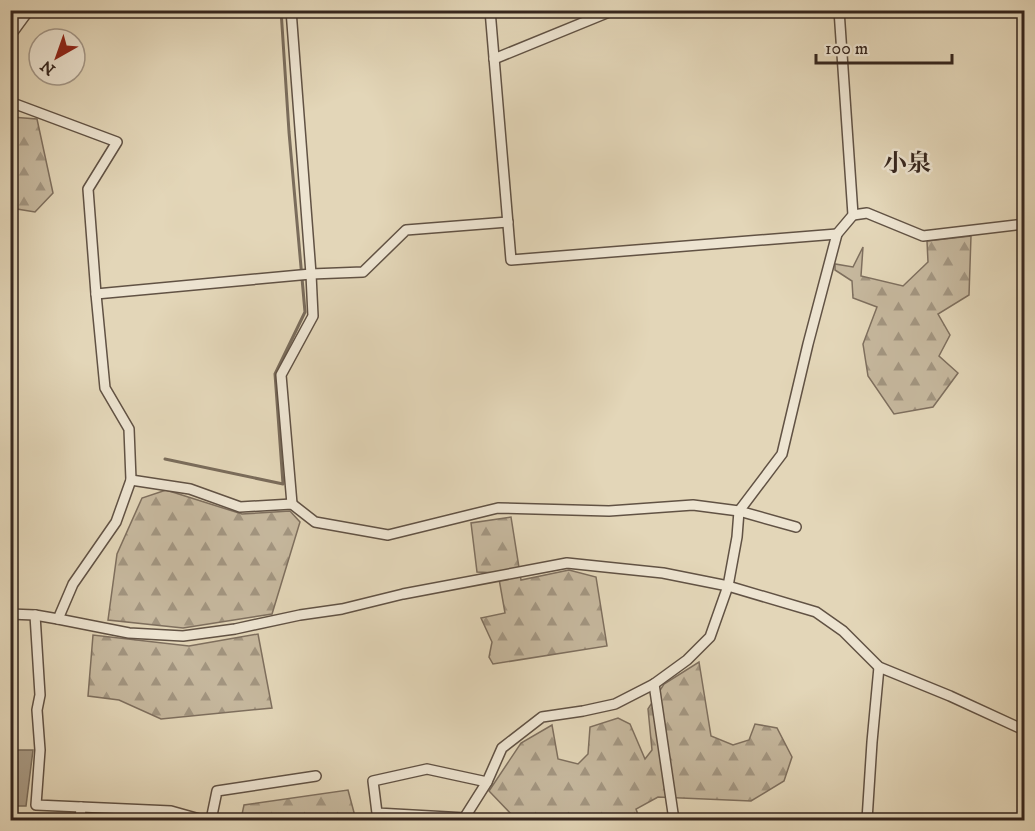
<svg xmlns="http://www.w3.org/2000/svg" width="1035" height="831" font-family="'IM FELL DW Pica','Noto Serif JP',serif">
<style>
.forest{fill:url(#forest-firs);stroke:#7e6f5e;stroke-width:1.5}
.water{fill:#a89a84;stroke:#7a6c5b;stroke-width:1.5}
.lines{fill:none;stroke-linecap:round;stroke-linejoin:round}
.stream{stroke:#7a6c5b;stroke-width:3}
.minor-casing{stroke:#615244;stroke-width:12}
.minor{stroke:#ede4d1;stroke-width:9}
.labels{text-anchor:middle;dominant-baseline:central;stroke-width:5;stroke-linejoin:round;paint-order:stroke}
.neighbourhood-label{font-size:24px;font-weight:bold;fill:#36261e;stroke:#ede4d1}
</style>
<defs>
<pattern id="forest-firs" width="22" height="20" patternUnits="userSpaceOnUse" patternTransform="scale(1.5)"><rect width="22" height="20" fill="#c6b89e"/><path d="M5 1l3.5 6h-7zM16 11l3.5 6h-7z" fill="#a29580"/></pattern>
</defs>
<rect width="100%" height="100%" fill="#e3d6b8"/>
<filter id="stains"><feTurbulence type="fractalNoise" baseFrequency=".00333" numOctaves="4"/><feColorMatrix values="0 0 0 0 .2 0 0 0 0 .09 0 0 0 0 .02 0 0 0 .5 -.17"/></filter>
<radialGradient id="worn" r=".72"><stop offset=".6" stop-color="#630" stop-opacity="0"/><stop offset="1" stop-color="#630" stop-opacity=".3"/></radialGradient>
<g class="forest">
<path d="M11,117L37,119L53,193L35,212L11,208Z"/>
<path d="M971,236L969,295L938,314L950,335L939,356L958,373L933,407L894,414L868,376L863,344L877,307L853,298L852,281L835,270V264L853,267L863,247L861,276L903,286L928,262L927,241Z"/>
<path d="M166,490L242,514L290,511L300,522L272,614L183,628L108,620L117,554L142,498Z"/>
<path d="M511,517L521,580L569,570L596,577L607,646L493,664L489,657L492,642L481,618L505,613L498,573L477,572L471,523Z"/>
<path d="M258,634L272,708L161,719L119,700L88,696L93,635L189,646Z"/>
<path d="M699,662L711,736L733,745L749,740L755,724L777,728L792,757L784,781L751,801L658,797L636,809L640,820H535L513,816L489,791L521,743L552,725L558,759L578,764L588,754L590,727L618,718L630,724L645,759L652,750L648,709L664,684Z"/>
<path d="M348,790L356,820H244L241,819L244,805Z"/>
</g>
<path class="water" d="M11,750H33L26,806H11Z"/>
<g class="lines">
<path class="stream" d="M165,459L283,484L275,374L305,312L289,132L281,10"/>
<g class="minor-casing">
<g id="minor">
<path d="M291,10L311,274L313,316L281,375L292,504"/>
<path d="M490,10L511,260L837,234"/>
<path d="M10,15L26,14"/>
<path d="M10,36L29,10"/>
<path d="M494,59L614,10"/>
<path d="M10,102L117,142L88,189L96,294L105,388L129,429L131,480L116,522L73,584L58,619"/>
<path d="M853,215L867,213L923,236L1024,224"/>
<path d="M96,294L311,274L363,272L406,230L508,222"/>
<path d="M131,480L190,489L240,507L292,504L315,522L388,535L498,508L609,511L693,505L739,511L796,527"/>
<path d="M10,614L35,615L58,619L129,633L183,636L235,629L300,615L342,609L403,594L567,563L663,573L728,586L816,612L843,631L879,667L950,696L1024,730"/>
<path d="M35,615L40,695L37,710L40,750L36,805L171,811L203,820"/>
<path d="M654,684L674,820"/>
<path d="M466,818L377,813L373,781L427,769L487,782"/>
<path d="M80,820L81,807"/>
<path d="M211,820L217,791L316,776"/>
<path d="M463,820L487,782L502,748L542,717L583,711L615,704L654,684L687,660L710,637L728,586L737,537L739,511L782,454L808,344L837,234L853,215L839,10"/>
<path d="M867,820L872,742L879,667"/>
</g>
</g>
<use href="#minor" class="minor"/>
</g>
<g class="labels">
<g class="neighbourhood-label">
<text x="907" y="164">小泉</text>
</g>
</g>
<rect width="1035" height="831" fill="none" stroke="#e3d6b8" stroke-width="36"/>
<rect x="12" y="12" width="1011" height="807" fill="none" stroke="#36261e" stroke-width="3"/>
<rect x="18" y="18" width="999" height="795" fill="none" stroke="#36261e" stroke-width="1.5"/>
<g transform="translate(57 57) rotate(220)"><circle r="28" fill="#ede4d1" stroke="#a49889" stroke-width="1.5"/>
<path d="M0-4.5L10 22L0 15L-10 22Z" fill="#8f2418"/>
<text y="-9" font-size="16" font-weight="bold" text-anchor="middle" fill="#36261e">N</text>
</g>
<path d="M816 54v9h136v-9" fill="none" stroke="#36261e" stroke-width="3"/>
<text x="825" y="54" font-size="18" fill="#36261e" stroke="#ede4d1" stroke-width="4.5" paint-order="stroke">100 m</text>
<rect width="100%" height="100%" filter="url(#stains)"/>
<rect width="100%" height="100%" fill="url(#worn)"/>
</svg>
